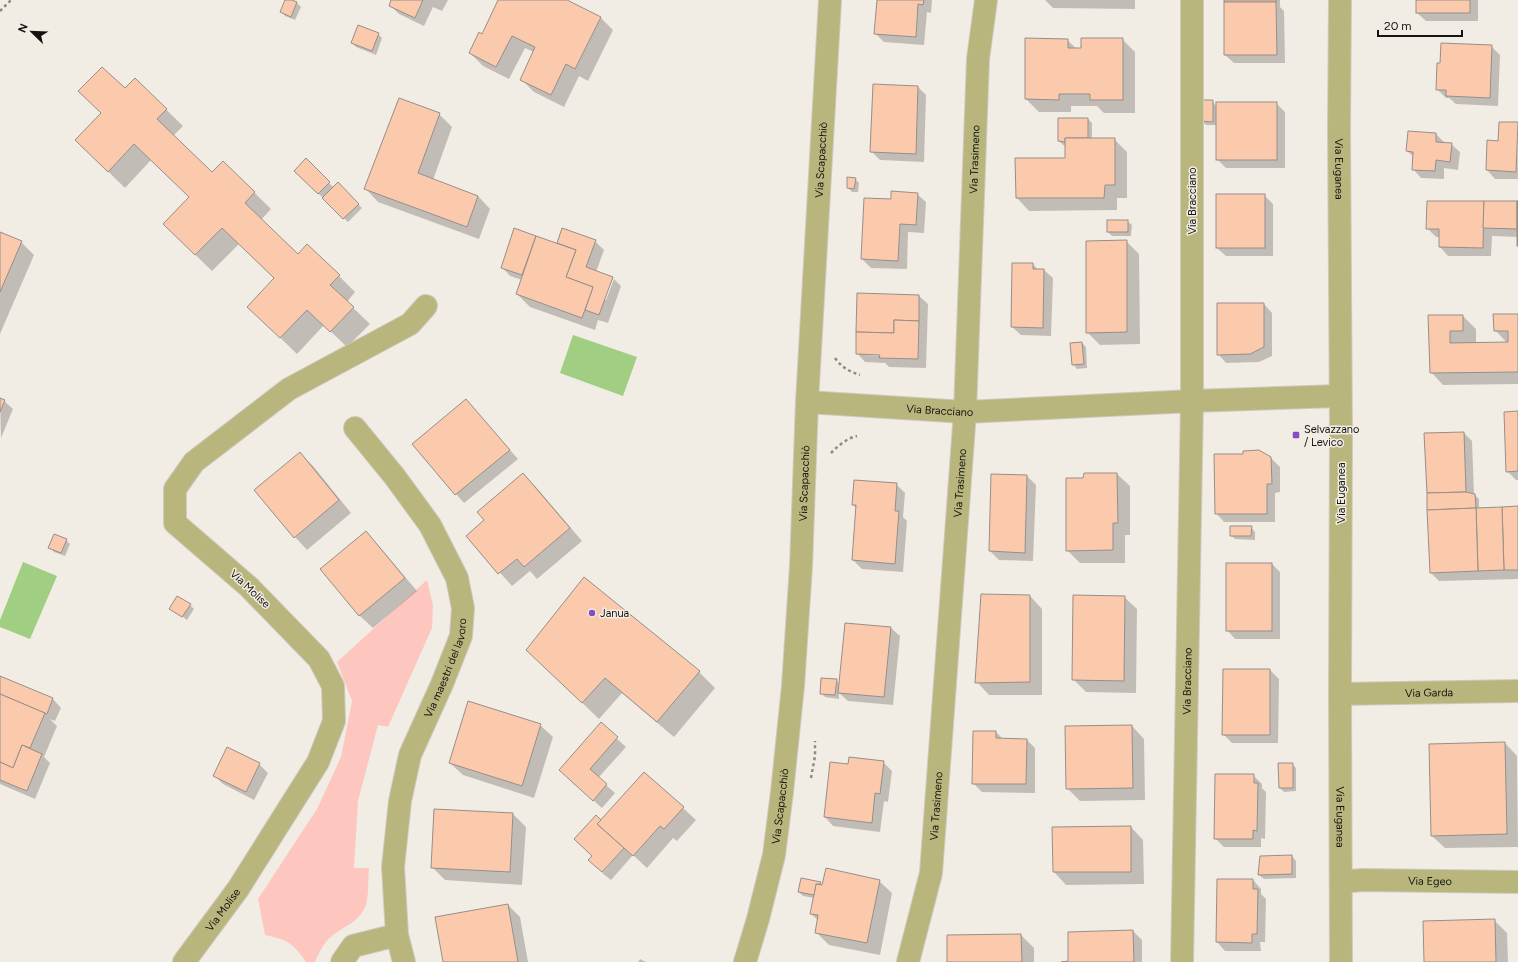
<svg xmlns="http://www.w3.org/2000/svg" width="1518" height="962" font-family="Figtree,sans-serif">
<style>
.green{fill:#fdc7c0}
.water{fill:#a0ce82}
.shadow{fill:#0003;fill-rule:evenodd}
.building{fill:#fbcaac;stroke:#978e89}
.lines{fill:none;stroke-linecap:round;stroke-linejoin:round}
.minor-casing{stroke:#cfcac2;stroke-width:24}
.path{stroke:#8d8a84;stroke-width:2.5;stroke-dasharray:3 3;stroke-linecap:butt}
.minor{stroke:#b8b67c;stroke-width:22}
.poi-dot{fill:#8a4bc1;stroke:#f2ede4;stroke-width:1.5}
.labels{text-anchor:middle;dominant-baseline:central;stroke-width:3;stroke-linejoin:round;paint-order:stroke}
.street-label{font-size:11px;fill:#151310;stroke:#f2ede4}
.poi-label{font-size:11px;fill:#151310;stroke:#f2ede4;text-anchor:start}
</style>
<rect width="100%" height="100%" fill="#f2ede4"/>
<path class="green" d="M427,580L433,605L432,628L388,727L378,725L358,801L354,868H369C368,879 369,894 366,905C360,922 344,926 332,936C324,942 319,953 315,962H306C293,943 288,940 265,935L258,899L317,809L341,757L352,701L337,662Z"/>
<g class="water">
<path d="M573,335L637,357L623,396L560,373Z"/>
<path d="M23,562L57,576L30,639L0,627V620Z"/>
</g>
<g class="shadow">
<path d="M286,0L297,3L301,7L295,20L285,16L281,11Z"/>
<path d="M393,0H448L442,11L433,7L424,26L399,14L390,5Z"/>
<path d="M499,0H564L600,17L613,30L588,81L579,76L564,107L534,92L521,79L534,52L525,48L509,79L483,66L470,53L482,35Z"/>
<path d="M878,0H932L931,13L927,12L924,45L884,42L875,33Z"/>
<path d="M1045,0H1135V9L1053,8Z"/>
<path d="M1225,0H1280V7L1284,11L1285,63H1234L1225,55Z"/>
<path d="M1417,0H1478V21H1426L1417,13Z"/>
<path d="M378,34L382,38L376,55L356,47L352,43Z"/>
<path d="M1122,39L1135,52V113H1104L1097,106H1071V112H1039L1026,99L1067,40L1077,49Z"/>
<path d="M1491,46L1500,55L1498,106L1456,104L1449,98H1446L1437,89Z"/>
<path d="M135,79L183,126L173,136L212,173L223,162L271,209L261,220L298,255L339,276L355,292L347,302L370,324L347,347L324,325L297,354L265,323L275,279L239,244L212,271L180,240L190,197L151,160L125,188L76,140Z"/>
<path d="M918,87L926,95L924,162L880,160L871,151Z"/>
<path d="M1212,101L1217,107L1276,103L1285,112V168H1226L1217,159V125H1206L1202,121Z"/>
<path d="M439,114L452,127L433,180L478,196L490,209L479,239L378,202L366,189Z"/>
<path d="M1088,119L1092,123V139H1114L1127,152V198H1117V210L1029,211L1017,198L1016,159H1066V145H1063L1059,141Z"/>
<path d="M1517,123L1518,179H1495L1487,170L1499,142Z"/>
<path d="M1436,134L1445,143L1451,144L1460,152L1458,170L1444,168V179L1421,178L1413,169L1414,157L1407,151Z"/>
<path d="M306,160L334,188L338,184L362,208L348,222L295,171Z"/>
<path d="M855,179L859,183L858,192H852L848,188Z"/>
<path d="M917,194L926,202L924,233L908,232L907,269L871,268L862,259L865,199L892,200Z"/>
<path d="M1264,195L1273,204V256H1226L1217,248Z"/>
<path d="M1518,202V237L1492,236L1491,256H1448L1440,247V237H1436L1427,228Z"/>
<path d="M1127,221L1132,225L1131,236H1112L1108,232Z"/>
<path d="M515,229L557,244L562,230L595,241L604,250L596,272L604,299L606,300L614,279L621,286L608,323L598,320L595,330L530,307L517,294L522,280L510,276L502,267Z"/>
<path d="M0,233L21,242L34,255L0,334Z"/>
<path d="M1126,241L1139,254L1140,344L1100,345L1087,332Z"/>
<path d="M1013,264H1033L1038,270H1044L1053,278L1051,336L1021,335L1012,327Z"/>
<path d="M858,294L919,296L928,304L926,368L889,367L885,363L865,362L857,353ZM864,353L885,354L884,356L864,355Z"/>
<path d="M1264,304L1272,313V356L1259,362L1226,363L1218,354Z"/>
<path d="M1518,315V384L1443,385L1431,372L1429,316H1463L1476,329V344L1507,343L1495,330Z"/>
<path d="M1082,343L1086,347L1087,368L1077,369L1073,364Z"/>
<path d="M0,399L4,401L13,409L1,438Z"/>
<path d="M466,400L518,459L464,503L456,494Z"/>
<path d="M1518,412V480H1516L1507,471Z"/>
<path d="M1464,433L1472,441L1474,494L1479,499V509L1518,507V579L1439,581L1431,573Z"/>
<path d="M300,454L313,466L351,513L307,550L295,537Z"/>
<path d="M1271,458L1280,467V492L1275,493V522H1224L1216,513Z"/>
<path d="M523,474L536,487L582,541L537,579L530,571L512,586L467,536L486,521Z"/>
<path d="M1117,474L1130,486V535H1125V563H1080L1067,550L1084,479Z"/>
<path d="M992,475L1027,476L1036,485L1033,561L999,560L990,551Z"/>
<path d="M896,484L905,493L903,517L907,521L903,572L862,569L853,560L857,509L853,505Z"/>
<path d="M1251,527L1255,532V540L1235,539L1231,535Z"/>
<path d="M366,532L378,545L417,591L373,628L360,616L322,569Z"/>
<path d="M66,540L70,544L65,556L54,552L50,548Z"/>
<path d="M1272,564L1280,572V639H1235L1227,630Z"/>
<path d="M1030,596L1042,609V695H989L977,682Z"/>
<path d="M1124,597L1137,609L1136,693L1086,692L1073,679Z"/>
<path d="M190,605L194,609L187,620L170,608Z"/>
<path d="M845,624L891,628L900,636L893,705L848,701L839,693V699L825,697L821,693L836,680L840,684Z"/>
<path d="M544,666L699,672L715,688L674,737L622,693L599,719Z"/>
<path d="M1224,670H1270L1279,679L1278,743H1232L1223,734Z"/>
<path d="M0,677L53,699L61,708L55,721L50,719L57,726L44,757L50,763L35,799L0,784Z"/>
<path d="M601,724L626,747L598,778L615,793L602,808L568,778Z"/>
<path d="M540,725L553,737L534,798L463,775L450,763Z"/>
<path d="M1132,726L1144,739L1145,800L1080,801L1067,788Z"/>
<path d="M996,732L1003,739L1027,740L1035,748V793L982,792L973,783Z"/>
<path d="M1505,743L1517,756L1518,847L1445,848L1432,836Z"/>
<path d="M883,762L892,771L888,802L884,801L880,832L833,826L825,817Z"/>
<path d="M259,764L268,773L254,800L223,784L215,776Z"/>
<path d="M1292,764L1296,768V791L1284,792L1280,788Z"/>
<path d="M1253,775L1262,784V788L1266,792L1265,839L1261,838V847H1224L1215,838Z"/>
<path d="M683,808L696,820L677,841L673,838L647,868L633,855L611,880L602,873L624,848L623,847L601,871L589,860L593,856L575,839L601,821Z"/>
<path d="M513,814L526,827L522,885L445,880L432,867Z"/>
<path d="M1131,827L1143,840L1144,884L1066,885L1054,872L1053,828Z"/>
<path d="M1292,856L1296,861V878L1264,879L1259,875Z"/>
<path d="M801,879L820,883L823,886L879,881L892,893L880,955L829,945L816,932L818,920L811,914L814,898L803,896L799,892Z"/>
<path d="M1253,880L1261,889V894L1266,899L1265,942H1260L1261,951H1225L1217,942Z"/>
<path d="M508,905L520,917L528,962H444Z"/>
<path d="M1494,920L1507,933L1508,962H1425Z"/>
<path d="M1133,931L1142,940V962H1069Z"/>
<path d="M1021,935L1034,948V962H948Z"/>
<path d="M640,959L646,962H638Z"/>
</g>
<g class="building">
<path d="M285,0H292L297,2L291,17L280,12Z"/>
<path d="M391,0H423L415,18L389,6Z"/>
<path d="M498,0H567L601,17L575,69L566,64L551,95L520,80L535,47L512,36L496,67L469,53L479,32L482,34Z"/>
<path d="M877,0H924L923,5L918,4L916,37L874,34Z"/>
<rect x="1224" y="0" width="52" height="2"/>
<rect x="1416" y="0" width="54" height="13"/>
<path d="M1224,2H1276L1277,55H1224Z"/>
<path d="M358,25L379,33L372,51L351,43Z"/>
<path d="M1025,38L1068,39V48H1081V38H1123V100H1090V94H1059V100L1025,99Z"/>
<path d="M1441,43L1492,45L1490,98L1446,96V90H1436L1437,63H1440Z"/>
<path d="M102,67L125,88L135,78L167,109L157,119L212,172L223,161L255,192L245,203L298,254L307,244L340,275L330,285L354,307L330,332L307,310L280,338L247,307L274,278L222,228L195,255L163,224L189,197L134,144L108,172L75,140L101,113L78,91Z"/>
<path d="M873,84L918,86L916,154L870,152Z"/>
<path d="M399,98L440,113L418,173L478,196L467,227L364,189Z"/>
<path d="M1201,100H1213V122L1201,121Z"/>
<rect x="1216" y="102" width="61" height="58"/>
<path d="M1058,118H1088V138H1065V142L1058,141Z"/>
<path d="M1499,122H1518L1516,172L1486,170L1487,140L1498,141Z"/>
<path d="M1408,131L1436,133V142L1452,143L1450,162L1436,160L1435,171L1412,170L1413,152L1406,151Z"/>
<path d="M1065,138H1115V185H1105L1104,198H1016L1015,158H1065Z"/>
<path d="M306,158L330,182L318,194L294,171Z"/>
<path d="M847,177L856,178L854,189L847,188Z"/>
<path d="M338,182L359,204L343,219L322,198Z"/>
<path d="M891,191L918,193L916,225L900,224L898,261L861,259L864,198L891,199Z"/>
<rect x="1216" y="194" width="49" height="54"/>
<path d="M1427,201H1484L1483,248L1439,247V229H1426Z"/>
<path d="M1484,201H1517V229L1483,228Z"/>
<rect x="1517" y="201" width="1" height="45"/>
<rect x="1107" y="220" width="21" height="12"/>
<path d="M514,228L536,236L522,275L501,268Z"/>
<path d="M562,228L596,240L586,267L613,277L599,315L585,310L593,287L566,277L576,250L557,243Z"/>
<path d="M0,232L22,241L0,292Z"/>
<path d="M536,236L576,250L566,277L593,287L582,318L516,294Z"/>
<path d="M1127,240V332L1086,333V241Z"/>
<path d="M1012,263H1033V269H1044L1043,328L1011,327Z"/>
<path d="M857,293L919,295V321L894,320V333L856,332Z"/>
<path d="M1217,303H1264V347L1250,354L1217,355Z"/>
<path d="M1493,314H1518V372L1430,373L1428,315H1463V331H1450V343L1508,342V331H1494Z"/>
<path d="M894,320L919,321L918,359L879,358L880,355L856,354V332L894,333Z"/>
<path d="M1082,342L1084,364L1072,365L1070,343Z"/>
<path d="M0,398L5,400L0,412Z"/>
<path d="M466,399L510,450L455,495L412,444Z"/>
<path d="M1518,411V471L1506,472L1504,412Z"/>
<path d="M1464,432L1466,492L1427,493L1424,433Z"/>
<path d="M1259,450L1271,457L1272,484H1267V514H1215L1214,454H1243V451Z"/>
<path d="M300,452L339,500L294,538L254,490Z"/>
<path d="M523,473L570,528L524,567L517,559L498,574L466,536L484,520L477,512Z"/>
<path d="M1084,473H1117L1118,523H1113V550L1066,551V478H1083Z"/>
<path d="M991,474L1027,475L1025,553L989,551Z"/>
<path d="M854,480L897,483L895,511H899L895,564L852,560L856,505H852Z"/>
<path d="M1466,492L1475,494L1476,508L1427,510V493Z"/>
<path d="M1518,506V570H1504L1502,507Z"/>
<path d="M1502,507L1504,570L1478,571L1476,508Z"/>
<path d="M1476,508L1478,571L1430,573L1427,510Z"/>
<path d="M1230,526H1252L1251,536H1230Z"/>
<path d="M366,531L405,578L359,616L320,569Z"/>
<path d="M54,534L67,539L61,553L48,548Z"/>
<rect x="1226" y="563" width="46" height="68"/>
<path d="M584,577L700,671L657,722L605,678L582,703L526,650Z"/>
<path d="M981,594L1030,595V682L975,683Z"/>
<path d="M1073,595L1125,596L1124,681L1072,680Z"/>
<path d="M177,596L191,604L182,617L169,609Z"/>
<path d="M845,623L891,627L884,697L838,693Z"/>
<path d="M1223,669H1270V735H1222Z"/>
<path d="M0,676L53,698L47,714L0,694Z"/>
<path d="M821,678L837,679L835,695L820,694Z"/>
<path d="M0,694L45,713L30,748L22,745L13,768L0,762Z"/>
<path d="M468,701L541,724L522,786L449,763Z"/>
<path d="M601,722L618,737L590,769L607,784L593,801L559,770Z"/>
<path d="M1132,725L1133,788L1066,789L1065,726Z"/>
<path d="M973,731H996V738L1027,739L1026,784H972Z"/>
<path d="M1505,742L1507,834L1431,836L1429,744Z"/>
<path d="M22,745L42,754L27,791L0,780V762L13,768Z"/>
<path d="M227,747L260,763L246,792L213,776Z"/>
<path d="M849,757L884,761L880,794L875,793L872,823L824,817L830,762L848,764Z"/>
<path d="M1278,763H1293V788H1279Z"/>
<path d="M644,772L684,807L664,829L660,826L633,856L597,824Z"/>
<path d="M1215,774H1254V783H1258L1257,831L1253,830V839H1214Z"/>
<path d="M434,809L513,813L510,872L431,868Z"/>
<path d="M596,815L601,820L597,824L624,848L602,872L588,860L592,856L574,839Z"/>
<path d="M1131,826V872H1053L1052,827Z"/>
<path d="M1292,855V874L1258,875L1260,856Z"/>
<path d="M826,868L880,880L867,943L815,933L818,915L810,914L816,884L822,885Z"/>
<path d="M801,878L821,882L820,884H816L814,895L798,892Z"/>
<path d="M1217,879H1253V889H1258L1257,934H1252V943L1216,942Z"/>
<path d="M508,904L518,962H443L435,917Z"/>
<path d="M1495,919L1496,962H1424L1423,921Z"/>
<path d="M1133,930L1134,962H1061L1068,961V932Z"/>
<path d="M1021,934L1022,962H947V935Z"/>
</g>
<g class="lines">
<g class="minor-casing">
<g id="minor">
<path id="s1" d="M1340,0L1339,130L1341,434L1340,694L1341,962"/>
<path id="s2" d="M807,402L965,412L1192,401L1340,396"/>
<path id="s3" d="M1340,694L1518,691"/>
<path id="s4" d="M1341,882L1362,880L1518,882"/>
<path d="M397,935L404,962"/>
<path id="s5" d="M184,962L238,889L318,762L334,721L333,686L319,659L249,587L175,523V489L194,462L289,389L410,324L426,306"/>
<path id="s6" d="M342,962L353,946L397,935L393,867L400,801L410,755L442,684L461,636L463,608L457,578L430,525L395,477L355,428"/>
<path id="s7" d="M745,962L758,919L774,855L782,792L793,686L801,566L807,402L830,0"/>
<path id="s8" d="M908,962L931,873L965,412L978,59L986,0"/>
<path id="s9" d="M1182,962L1192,401V0"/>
</g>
</g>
<g class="path">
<path d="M0,11L11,0"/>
<path d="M835,358C842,368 849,371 860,375"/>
<path d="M831,453C838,446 847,438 857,436"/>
<path d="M811,778L815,756V741"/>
</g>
<use href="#minor" class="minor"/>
</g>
<g class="poi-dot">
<rect x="1292" y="431" width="8" height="8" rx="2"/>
<circle cx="592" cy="613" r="4"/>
</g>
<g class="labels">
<g class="street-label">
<text stroke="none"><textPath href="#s8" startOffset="807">Via Trasimeno</textPath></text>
<text stroke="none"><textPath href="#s7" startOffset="808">Via Scapacchiò</textPath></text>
<text stroke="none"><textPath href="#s1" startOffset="169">Via Euganea</textPath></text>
<text transform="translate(1192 201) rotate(-90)">Via Bracciano</text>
<text stroke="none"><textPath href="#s2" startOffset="133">Via Bracciano</textPath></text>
<text stroke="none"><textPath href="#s7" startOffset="484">Via Scapacchiò</textPath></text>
<text stroke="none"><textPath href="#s8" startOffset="483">Via Trasimeno</textPath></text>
<text transform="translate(1341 493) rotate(-90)">Via Euganea</text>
<text transform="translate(250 589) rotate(43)">Via Molise</text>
<text stroke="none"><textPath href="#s6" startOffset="341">Via maestri del lavoro</textPath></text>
<text stroke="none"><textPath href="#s9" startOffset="281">Via Bracciano</textPath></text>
<text stroke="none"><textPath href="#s3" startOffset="89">Via Garda</textPath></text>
<text stroke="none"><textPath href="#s7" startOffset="160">Via Scapacchiò</textPath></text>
<text stroke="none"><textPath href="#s8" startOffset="159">Via Trasimeno</textPath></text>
<text stroke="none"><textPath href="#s1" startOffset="817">Via Euganea</textPath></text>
<text stroke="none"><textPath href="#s4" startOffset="89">Via Egeo</textPath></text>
<text stroke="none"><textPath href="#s5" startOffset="65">Via Molise</textPath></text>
</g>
<g class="poi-label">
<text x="1304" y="429">Selvazzano<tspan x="1304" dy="13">/ Levico</tspan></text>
<text x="600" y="613">Janua</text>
</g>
</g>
<g transform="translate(32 32) rotate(293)" stroke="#f2ede4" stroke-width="3" paint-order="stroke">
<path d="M0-3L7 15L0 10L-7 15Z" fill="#151310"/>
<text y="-6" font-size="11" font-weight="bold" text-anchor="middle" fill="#151310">N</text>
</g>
<path d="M1378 30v6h84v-6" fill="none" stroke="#151310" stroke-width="2"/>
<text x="1384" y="30" font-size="12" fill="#151310" stroke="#f2ede4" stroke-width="3" paint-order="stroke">20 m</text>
</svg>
